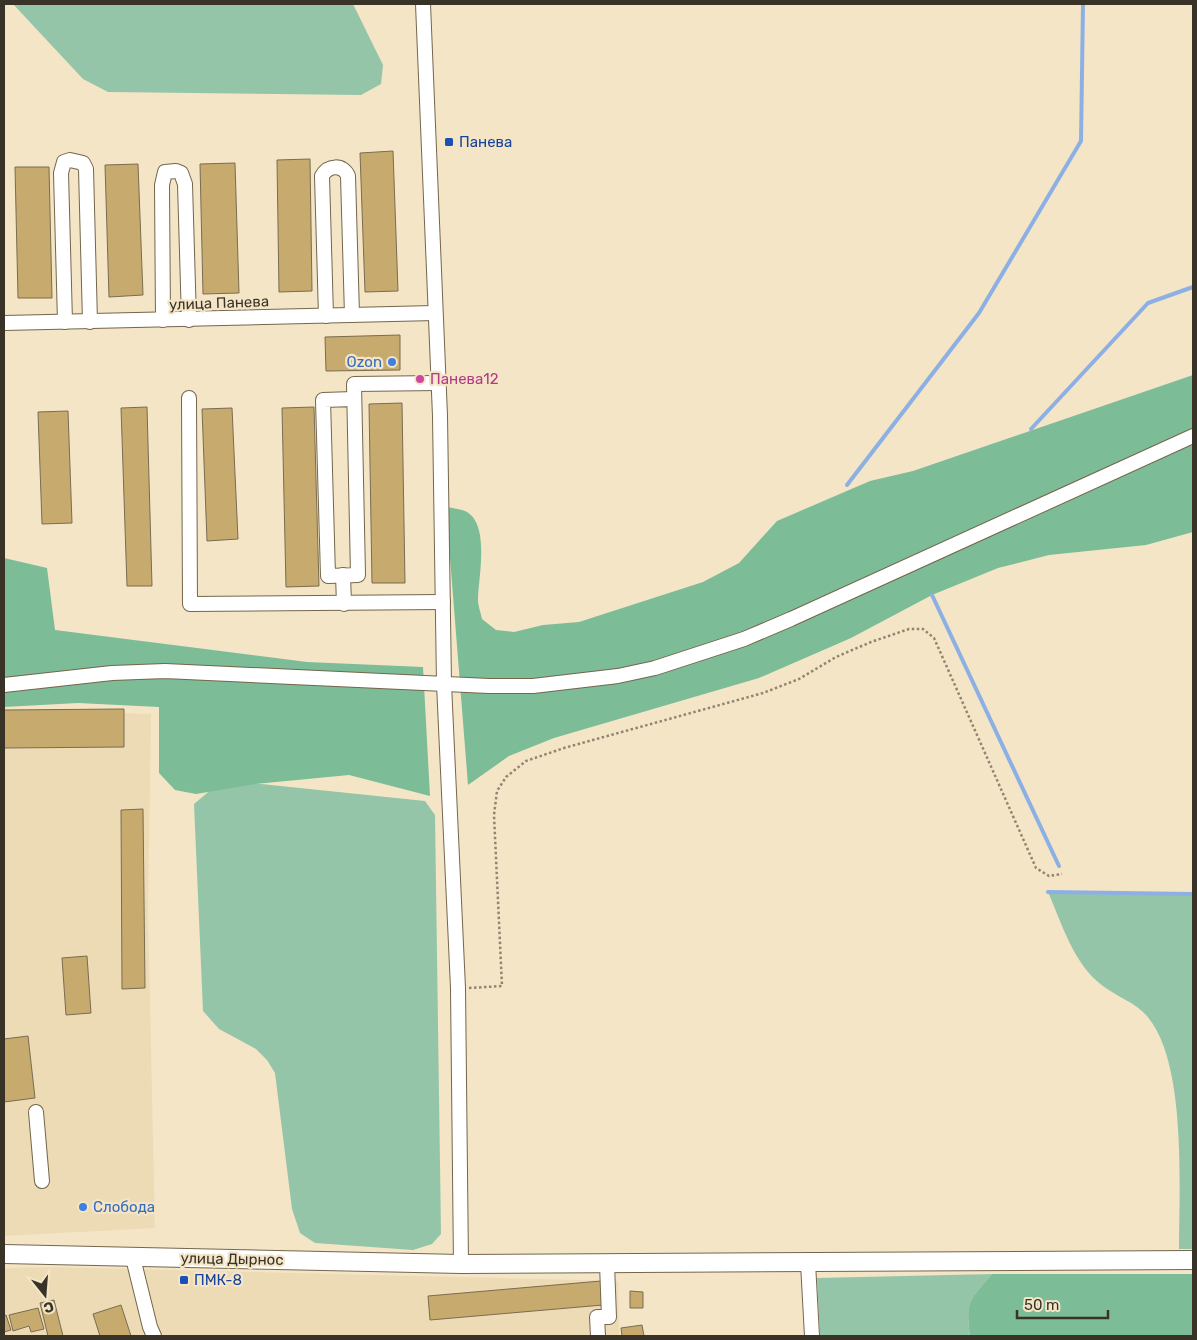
<svg xmlns="http://www.w3.org/2000/svg" width="1197" height="1340" font-family="Rubik,sans-serif">
<style>
.built{fill:#eddbb6}
.green{fill:#94c5a8}
.forest{fill:#7cbc97}
.lines{fill:none;stroke-linecap:round;stroke-linejoin:round}
.stream{stroke:#8db0e4;stroke-width:4}
.building{fill:#c7aa6e;stroke:#796c51}
.minor-casing{stroke:#74664c;stroke-width:16}
.major-casing{stroke:#74664c;stroke-width:20}
.path{stroke:#8f8571;stroke-width:2.5;stroke-dasharray:2.5 2.5;stroke-linecap:butt}
.minor{stroke:#fff;stroke-width:14}
.major{stroke:#fff;stroke-width:18}
.transit-dot{fill:#1a4fb4;stroke:#f4e5c7;stroke-width:2}
.shop-dot{fill:#3f7fe0;stroke:#f4e5c7;stroke-width:2}
.hotel-dot{fill:#d1479c;stroke:#f4e5c7;stroke-width:2}
.labels{text-anchor:middle;dominant-baseline:central;stroke-width:4.5;stroke-linejoin:round;paint-order:stroke}
.transit-label{font-size:15px;fill:#164399;stroke:#f4e5c7;text-anchor:start}
.street-label{font-size:15px;fill:#393327;stroke:#f4e5c7}
.shop-label{font-size:15px;fill:#366cbe;stroke:#f4e5c7;text-anchor:end}
.hotel-label{font-size:15px;fill:#b23c85;stroke:#f4e5c7;text-anchor:start}
</style>
<rect width="100%" height="100%" fill="#f4e5c7"/>
<g class="built">
<path d="M4,711L151,714L148,913L155,1228L4,1236Z"/>
<path d="M48,1267L618,1281L619,1336H4V1268Z"/>
</g>
<g class="green">
<path d="M13,4H353L383,65L381,84L361,95L108,92L83,79Z"/>
<path d="M233,781L425,801L435,815L441,1234L432,1244L413,1250L315,1243L300,1233L292,1209L275,1073L267,1060L256,1049L219,1029L203,1011L194,804L213,788Z"/>
<path d="M1048,892L1193,894V1249H1179C1179,1188 1187,1062 1147,1016C1135,1002 1117,997 1103,986C1074,965 1062,924 1048,892Z"/>
<path d="M992,1274C970,1300 965,1301 970,1336H820L817,1278Z"/>
</g>
<g class="forest">
<path d="M1193,375V532L1146,545L1049,555L998,568L932,595L851,638L759,678L554,738L509,756L468,785L446,507C452,508 459,509 465,511C491,523 478,578 478,600C478,606 481,613 482,619L496,630L514,632L543,625L579,622L703,582L739,563L777,521L870,481L913,471Z"/>
<path d="M4,558L47,568L55,630L307,662L423,667L430,796L349,775L255,784L196,794L175,790L159,773V707L78,703L4,707Z"/>
<path d="M992,1274H1193V1336H970C965,1301 970,1300 992,1274Z"/>
</g>
<g class="lines">
<g class="stream">
<path d="M1031,429L1148,303L1193,287"/>
<path d="M847,485L979,313L1081,141L1083,4"/>
<path d="M932,595L1059,866"/>
<path d="M1048,892L1193,894"/>
</g>
</g>
<g class="building">
<path d="M393,151L398,291L365,292L360,153Z"/>
<path d="M310,159L312,291L279,292L277,160Z"/>
<path d="M235,163L239,293L203,294L200,164Z"/>
<path d="M138,164L143,295L109,297L105,165Z"/>
<path d="M15,167H49L52,298H18Z"/>
<path d="M400,335V370L326,371L325,337Z"/>
<path d="M402,403L405,583H372L369,404Z"/>
<path d="M147,407L152,586H127L121,408Z"/>
<path d="M314,407L319,586L286,587L282,408Z"/>
<path d="M232,408L238,539L207,541L202,409Z"/>
<path d="M68,411L72,523L42,524L38,412Z"/>
<path d="M124,709V747L4,748V710Z"/>
<path d="M143,809L145,988L122,989L121,810Z"/>
<path d="M87,956L91,1013L66,1015L62,958Z"/>
<path d="M28,1036L35,1098L4,1102V1039Z"/>
<path d="M601,1281L603,1305L430,1320L428,1296Z"/>
<path d="M630,1291L643,1292V1308H630Z"/>
<path d="M54,1300L63,1336H48L40,1303Z"/>
<path d="M121,1305L131,1336H100L93,1314Z"/>
<path d="M38,1308L44,1329L31,1332L29,1326L13,1331L9,1315Z"/>
<path d="M6,1315L11,1330L4,1332V1316Z"/>
<path d="M642,1325L644,1336H622L621,1328Z"/>
</g>
<g class="lines">
<g class="minor-casing">
<g id="minor">
<path d="M423,4L440,416L444,684L458,988L461,1264"/>
<path d="M326,316L322,176C328,165 343,164 348,176L352,315"/>
<path d="M163,320L162,185L165,172L176,171L181,173L185,184L189,320"/>
<path d="M65,322L61,173L64,162L70,160L83,163L86,169L90,322"/>
<path d="M4,323L435,313"/>
<path d="M189,398L190,604L443,602"/>
<path d="M354,399L323,400L328,576L358,575L354,384L438,383"/>
<path d="M343,575L344,604"/>
<path d="M4,685L112,673L165,671L489,686H533L618,676L655,668L744,639L791,619L1193,436"/>
<path d="M36,1112L42,1181"/>
<path d="M133,1258L150,1327L154,1336"/>
<path d="M808,1263L812,1336"/>
<path d="M598,1336L597,1317H609L607,1264"/>
</g>
</g>
<g class="major-casing">
<path id="major" d="M4,1254L461,1264L1193,1260"/>
</g>
<path class="path" d="M469,988L502,986L494,815L497,791L506,777L526,761L564,748L763,693L799,679L836,657L871,642L909,629H923L934,638L1036,868L1049,876L1062,874"/>
<use href="#minor" class="minor"/>
<use href="#major" class="major"/>
</g>
<g class="transit-dot">
<rect x="444" y="137" width="10" height="10" rx="2.5"/>
<rect x="179" y="1275" width="10" height="10" rx="2.5"/>
</g>
<g class="shop-dot">
<circle cx="392" cy="362" r="5"/>
<circle cx="83" cy="1207" r="5"/>
</g>
<circle class="hotel-dot" cx="420" cy="379" r="5"/>
<g class="labels">
<g class="transit-label">
<text x="459" y="142">Панева</text>
<text x="194" y="1280">ПМК-8</text>
</g>
<g class="street-label">
<text transform="translate(219 303) rotate(-2)">улица Панева</text>
<text transform="translate(232 1259) rotate(1)">улица Дырнос</text>
</g>
<g class="shop-label">
<text x="382" y="362">Ozon</text>
<text x="93" y="1207" text-anchor="start">Слобода</text>
</g>
<g class="hotel-label">
<text x="430" y="379">Панева12</text>
</g>
</g>
<rect width="1197" height="1340" fill="none" stroke="#393327" stroke-width="10"/>
<g transform="translate(45 1295) rotate(163)" stroke="#f4e5c7" stroke-width="4" paint-order="stroke">
<path d="M0-4L9 19L0 12L-9 19Z" fill="#393327"/>
<text y="-8" font-size="14" font-weight="bold" text-anchor="middle" fill="#393327">С</text>
</g>
<path d="M1017 1310v8h91v-8" fill="none" stroke="#393327" stroke-width="2.5"/>
<text x="1024" y="1310" font-size="15" fill="#393327" stroke="#f4e5c7" stroke-width="4" paint-order="stroke">50 m</text>
</svg>
